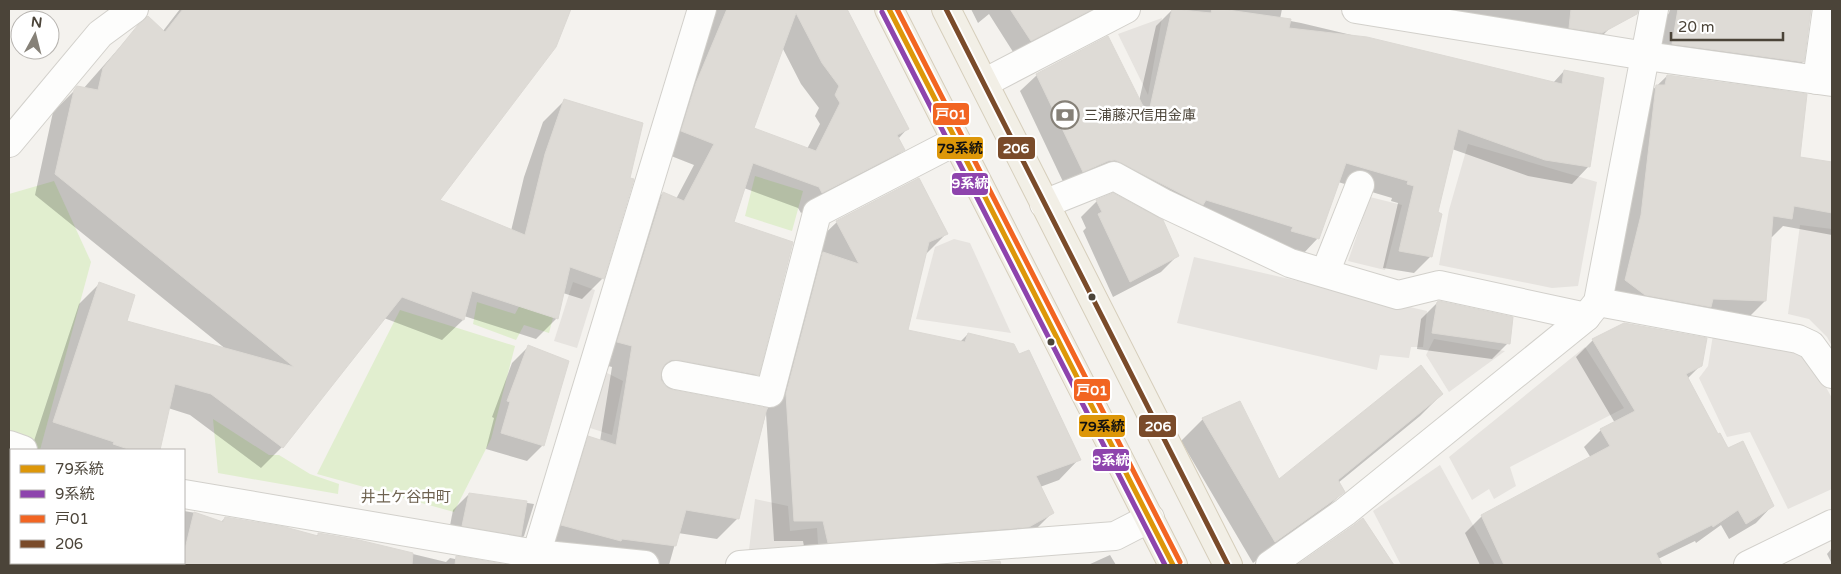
<svg xmlns="http://www.w3.org/2000/svg" width="1841" height="574" font-family="'Varela Round','Noto Sans JP',sans-serif">
<style>
.green{fill:#e1eecf}
.parking{fill:#e6e3df}
.shadow{fill:#0003;fill-rule:evenodd}
.building{fill:#dedbd6;stroke:#dcd9d4;fill-rule:evenodd}
.lines{fill:none;stroke-linecap:round;stroke-linejoin:round}
.minor-casing{stroke:#d2d0cb;stroke-width:30}
.major-casing{stroke:#d6cebb;stroke-width:30}
.minor{stroke:#fdfdfc;stroke-width:28}
.major{stroke:#f2efe6;stroke-width:28}
.bus-1-casing{stroke:#fff;stroke-width:9}
.bus-2-casing{stroke:#fff;stroke-width:9}
.bus-3-casing{stroke:#fff;stroke-width:9}
.bus-4-casing{stroke:#fff;stroke-width:9}
.bus-1{stroke:#dd9709;stroke-width:5}
.bus-2{stroke:#8e44ad;stroke-width:5}
.bus-3{stroke:#f26522;stroke-width:5}
.bus-4{stroke:#7a4b2a;stroke-width:5}
.bus-dot{fill:#4b4439;stroke:#fff;stroke-width:2}
.labels{text-anchor:middle;dominant-baseline:central;stroke-width:5;stroke-linejoin:round;paint-order:stroke}
.poi-label{font-size:14px;fill:#4b4439;stroke:#fff;text-anchor:start}
.neighbourhood-label{font-size:15px;fill:#6e6250;stroke:#fff}
.line-badge{stroke:#fff;stroke-width:2}
.badge-label{font-size:14px;text-anchor:middle;font-weight:bold;fill:#fff}
.pale-badge-label{font-size:14px;text-anchor:middle;font-weight:bold;fill:#111}
</style>
<rect width="100%" height="100%" fill="#f4f2ee"/>
<g class="green">
<path d="M755,176L803,191L792,231L745,216Z"/>
<path d="M54,181L91,262L40,450H37L9,437V194Z"/>
<path d="M477,302L515,314L521,303L554,314L549,333L524,325L516,340L473,324Z"/>
<path d="M400,310L515,346L491,439L454,512L317,474Z"/>
<path d="M213,419L269,455H279L310,474L339,484L338,494L218,473Z"/>
</g>
<g class="parking">
<path d="M1162,18L1148,95L1118,34Z"/>
<path d="M1468,144L1597,182L1578,286L1552,288L1439,265L1449,210Z"/>
<path d="M1370,197L1402,205L1385,270L1348,261Z"/>
<path d="M1800,225L1832,229V346L1827,337L1809,319L1788,314Z"/>
<path d="M954,239L970,243L1011,333L916,319L935,247Z"/>
<path d="M1194,257L1427,311L1423,347H1411L1409,358L1380,355L1377,370L1177,323Z"/>
<path d="M573,282L595,290L577,348L554,341Z"/>
<path d="M1713,335L1805,350L1832,398V489L1788,509L1750,432L1727,437L1699,378L1708,366Z"/>
<path d="M1434,339L1505,351L1449,392L1426,355Z"/>
<path d="M1585,347L1624,408L1510,467L1516,486L1494,499L1489,489L1472,500L1449,457Z"/>
<path d="M605,372L623,381L612,435L587,427Z"/>
<path d="M1440,465L1495,565H1401L1373,511Z"/>
<path d="M755,499L788,506L790,531L817,528L818,544L749,550Z"/>
</g>
<g class="shadow">
<path d="M180,9H570L555,47L438,201L511,231L524,177L543,122L564,101L628,178L632,180L602,279L582,299L563,293L557,318L536,339L464,316L463,320L442,340L384,318L282,447L261,468L190,415L168,408L158,450H31L79,304L100,283L126,322L227,350L35,195L53,112L77,88L83,89L127,39L163,31Z"/>
<path d="M708,9H846L908,128L898,139L903,150L882,171L801,213L798,208L744,188L732,223L757,374L736,395L660,381L665,387L673,392L767,410L803,274L822,254L816,242L837,222L946,234L926,254L907,331L960,342L968,334L1079,459L1059,480L1040,487L1053,512L1032,533L807,563L803,541H774L766,413L738,518L717,539L678,533L669,565H579L537,561L568,459L589,438L600,441L612,367L597,363L642,214L663,193L676,199L694,165L661,152ZM782,47L801,84L819,108L815,116L820,124L807,149L752,129Z"/>
<path d="M971,9H1092L1078,22L1015,55L989,14L978,23Z"/>
<path d="M1173,9H1282L1280,19L1301,23L1553,83L1564,71L1588,167L1572,184L1528,176L1452,149L1436,213L1431,256L1414,273L1383,268L1398,203L1391,201L1392,198L1338,182L1318,238L1302,255L1098,177L1066,188L1020,91L1037,75L1139,101L1156,26Z"/>
<path d="M1375,9H1614L1611,27L1595,43Z"/>
<path d="M1670,9H1832L1820,12L1810,9L1803,62L1786,78L1657,60L1664,19L1669,13Z"/>
<path d="M1667,76L1798,158L1832,163V235L1783,226L1772,237H1770L1765,301L1746,320L1607,299L1637,105Z"/>
<path d="M1097,201L1177,256L1161,272L1113,297L1083,231L1086,228L1081,217Z"/>
<path d="M1437,303L1508,343L1492,359L1417,349L1421,319Z"/>
<path d="M1624,324L1701,365L1687,379L1718,436L1772,506L1756,523L1729,539L1721,525L1696,543L1695,541L1658,559L1661,565H1480L1465,533L1482,516L1591,458L1584,447L1601,430L1615,423L1576,357L1593,340Z"/>
<path d="M528,347L543,445L527,461L486,449L494,418L492,417L512,363Z"/>
<path d="M1442,394L1420,416L1338,483L1344,491L1322,513L1253,563L1181,441L1203,419L1239,402L1278,481Z"/>
<path d="M9,463L11,464V563H184V511L196,513L221,522L225,518L316,536L319,534L359,541L446,562L450,558L455,559L457,558L502,565H9Z"/>
<path d="M469,494L534,504L524,536L508,552L447,541L453,510Z"/>
<path d="M1362,520L1392,565H1299Z"/>
<path d="M1832,548V564L1827,554Z"/>
<path d="M1110,555L1116,565H1088Z"/>
</g>
<g class="building">
<path d="M183,9H571L556,47L440,200L525,235L545,154L564,99L643,123L630,178L634,179L604,279L570,267L558,319L472,291L464,320L402,297L283,448L211,394L175,384L160,450H131L113,444L114,442L53,422L99,282L135,295L127,321L294,367L55,174L74,90L77,86L98,90L103,68L138,25L148,16L165,32Z"/>
<path d="M727,9H847L909,129L897,135L905,150L822,193L819,187L753,163L734,222L793,242L759,375L678,360H671L665,364L661,373V380L665,386L673,390L767,408L739,519L686,510L676,546L622,539L621,541L561,525L588,436L616,445L632,346L617,342L663,192L684,201L714,144L681,131L696,83ZM796,13L822,63L839,86L835,95L840,103L816,151L754,128Z"/>
<path d="M1010,9H1093L1031,41Z"/>
<path d="M1172,9L1211,13L1212,9H1221L1291,19L1289,28L1367,37L1562,84L1564,70L1604,78L1590,167L1545,160L1458,129L1438,212L1442,214L1432,257L1399,251L1414,186L1407,184L1408,181L1346,163L1319,239L1291,231L1293,227L1206,200L1203,205L1115,160L1108,161L1083,172L1036,74L1108,36L1148,116Z"/>
<path d="M1571,9H1638L1637,14L1602,33L1569,28Z"/>
<path d="M1678,9H1811L1804,62L1672,44Z"/>
<path d="M1667,75L1807,94L1800,157L1832,162V213L1794,206L1792,219L1773,216L1766,301L1713,299L1711,307L1645,295L1625,280L1641,215L1656,85H1665Z"/>
<path d="M919,178L948,234L929,242L908,330L965,342L968,333L1014,344L1019,354L1029,350L1081,460L1036,476L1054,513L1029,527L828,543L823,521H794L786,394L823,252L859,264L836,221Z"/>
<path d="M1113,193L1163,220L1179,256L1130,282L1098,214L1102,212L1096,200Z"/>
<path d="M1439,301L1513,317L1510,344L1432,333L1437,302Z"/>
<path d="M1624,323L1707,338L1702,366L1686,374L1718,434L1720,433L1728,448L1743,441L1774,506L1746,524L1738,510L1713,527L1712,525L1656,553L1662,565H1504L1481,515L1610,446L1600,429L1635,411L1592,339Z"/>
<path d="M528,345L569,361L544,446L501,433L510,402L507,401Z"/>
<path d="M1421,365L1443,394L1338,480L1345,492L1275,542L1202,418L1240,401L1279,479Z"/>
<path d="M469,493L527,501L521,536L462,526Z"/>
<path d="M194,512L223,522L225,517L285,527L318,536V533L359,540L413,553L412,565H181V563H184V553Z"/>
<path d="M1363,518L1394,565H1297L1354,525Z"/>
<path d="M456,556L509,565H455Z"/>
<path d="M1000,561L1001,565H960L959,564Z"/>
</g>
<g class="lines">
<g class="minor-casing">
<g id="minor">
<path d="M1356,9L1646,56L1832,82"/>
<path d="M1817,80L1827,9"/>
<path d="M984,83L1126,9"/>
<path d="M9,143L100,34L134,9"/>
<path d="M1044,204L1114,176L1165,204L1290,263L1398,295L1439,285L1586,317"/>
<path d="M1325,273L1360,185"/>
<path d="M1598,302L1798,339L1811,345L1832,374"/>
<path d="M676,375L770,393L817,213L956,141"/>
<path d="M9,445L23,450"/>
<path d="M184,494L536,554L645,565"/>
<path d="M9,528L11,531"/>
<path d="M36,563L38,565"/>
<path d="M533,565L702,9"/>
<path d="M740,565L1115,536L1150,518"/>
<path d="M1270,565L1345,512L1586,317L1598,302L1654,9"/>
<path d="M1748,565L1832,524"/>
</g>
</g>
<g class="major-casing">
<g id="major">
<path d="M889,9L1173,565"/>
<path d="M946,9L1228,565"/>
</g>
</g>
<use href="#minor" class="minor"/>
<use href="#major" class="major"/>
<g class="bus-1-casing">
<path id="bus-1" d="M889,9L1173,565"/>
</g>
<g class="bus-2-casing">
<path id="bus-2" d="M882,12L1165,565"/>
</g>
<g class="bus-3-casing">
<path id="bus-3" d="M897,9L1180,562"/>
</g>
<g class="bus-4-casing">
<path id="bus-4" d="M946,9L1228,565"/>
</g>
<use href="#bus-1" class="bus-1"/>
<use href="#bus-2" class="bus-2"/>
<use href="#bus-3" class="bus-3"/>
<use href="#bus-4" class="bus-4"/>
</g>
<defs>
<g id="bank-ring" transform="scale(1.4375)"><circle r="9.5" fill="#fff" stroke="#868178" stroke-width="1.5"/><path d="M-6-4H6V4H-6ZM0-2.3a2.3 2.3 0 1 0 0 4.6a2.3 2.3 0 1 0 0-4.6Z" fill="#868178"/></g>
</defs>
<g fill-rule="evenodd">
<use href="#bank-ring" x="1065" y="115"/>
</g>
<g class="bus-dot">
<circle cx="1092" cy="297" r="4.5"/>
<circle cx="1051" cy="342" r="4.5"/>
</g>
<g class="labels">
<g class="poi-label">
<text x="1084" y="115">三浦藤沢信用金庫</text>
</g>
<g class="neighbourhood-label">
<text x="406" y="497">井土ケ谷中町</text>
</g>
</g>
<g class="line-badge">
<rect x="932" y="102" width="38" height="24" rx="5" fill="#f26522"/>
<rect x="936" y="136" width="48" height="24" rx="5" fill="#dd9709"/>
<rect x="997" y="136" width="39" height="24" rx="5" fill="#7a4b2a"/>
<rect x="951" y="172" width="38" height="24" rx="5" fill="#8e44ad"/>
<rect x="1073" y="378" width="38" height="24" rx="5" fill="#f26522"/>
<rect x="1078" y="414" width="48" height="24" rx="5" fill="#dd9709"/>
<rect x="1138" y="414" width="39" height="24" rx="5" fill="#7a4b2a"/>
<rect x="1092" y="448" width="38" height="24" rx="5" fill="#8e44ad"/>
</g>
<g class="badge-label">
<text x="951" y="119">戸01</text>
<text x="1016" y="153">206</text>
<text x="970" y="188">9系統</text>
<text x="1092" y="395">戸01</text>
<text x="1158" y="431">206</text>
<text x="1111" y="465">9系統</text>
</g>
<g class="pale-badge-label">
<text x="960" y="153">79系統</text>
<text x="1102" y="431">79系統</text>
</g>
<rect width="1841" height="574" fill="none" stroke="#4b4439" stroke-width="20"/>
<rect x="10" y="449" width="175" height="115" fill="#ffffff" stroke="#b7b4b0"/>
<rect x="20" y="465" width="25" height="8" fill="#dd9709" stroke="#b7b4b0"/>
<text x="55" y="474" font-size="15" fill="#4b4439">79系統</text>
<rect x="20" y="490" width="25" height="8" fill="#8e44ad" stroke="#b7b4b0"/>
<text x="55" y="499" font-size="15" fill="#4b4439">9系統</text>
<rect x="20" y="515" width="25" height="8" fill="#f26522" stroke="#b7b4b0"/>
<text x="55" y="524" font-size="15" fill="#4b4439">戸01</text>
<rect x="20" y="540" width="25" height="8" fill="#7a4b2a" stroke="#b7b4b0"/>
<text x="55" y="549" font-size="15" fill="#4b4439">206</text>
<g transform="translate(35 35) rotate(7)"><circle r="24" fill="#ffffff" stroke="#b7b4b0"/>
<path d="M0-4L9 19L0 12L-9 19Z" fill="#868178"/>
<text y="-8" font-size="14" font-weight="bold" text-anchor="middle" fill="#4b4439">N</text>
</g>
<path d="M1671 32v8h112v-8" fill="none" stroke="#4b4439" stroke-width="2.5"/>
<text x="1678" y="32" font-size="15" fill="#4b4439" stroke="#ffffff" stroke-width="4" paint-order="stroke">20 m</text>
</svg>
